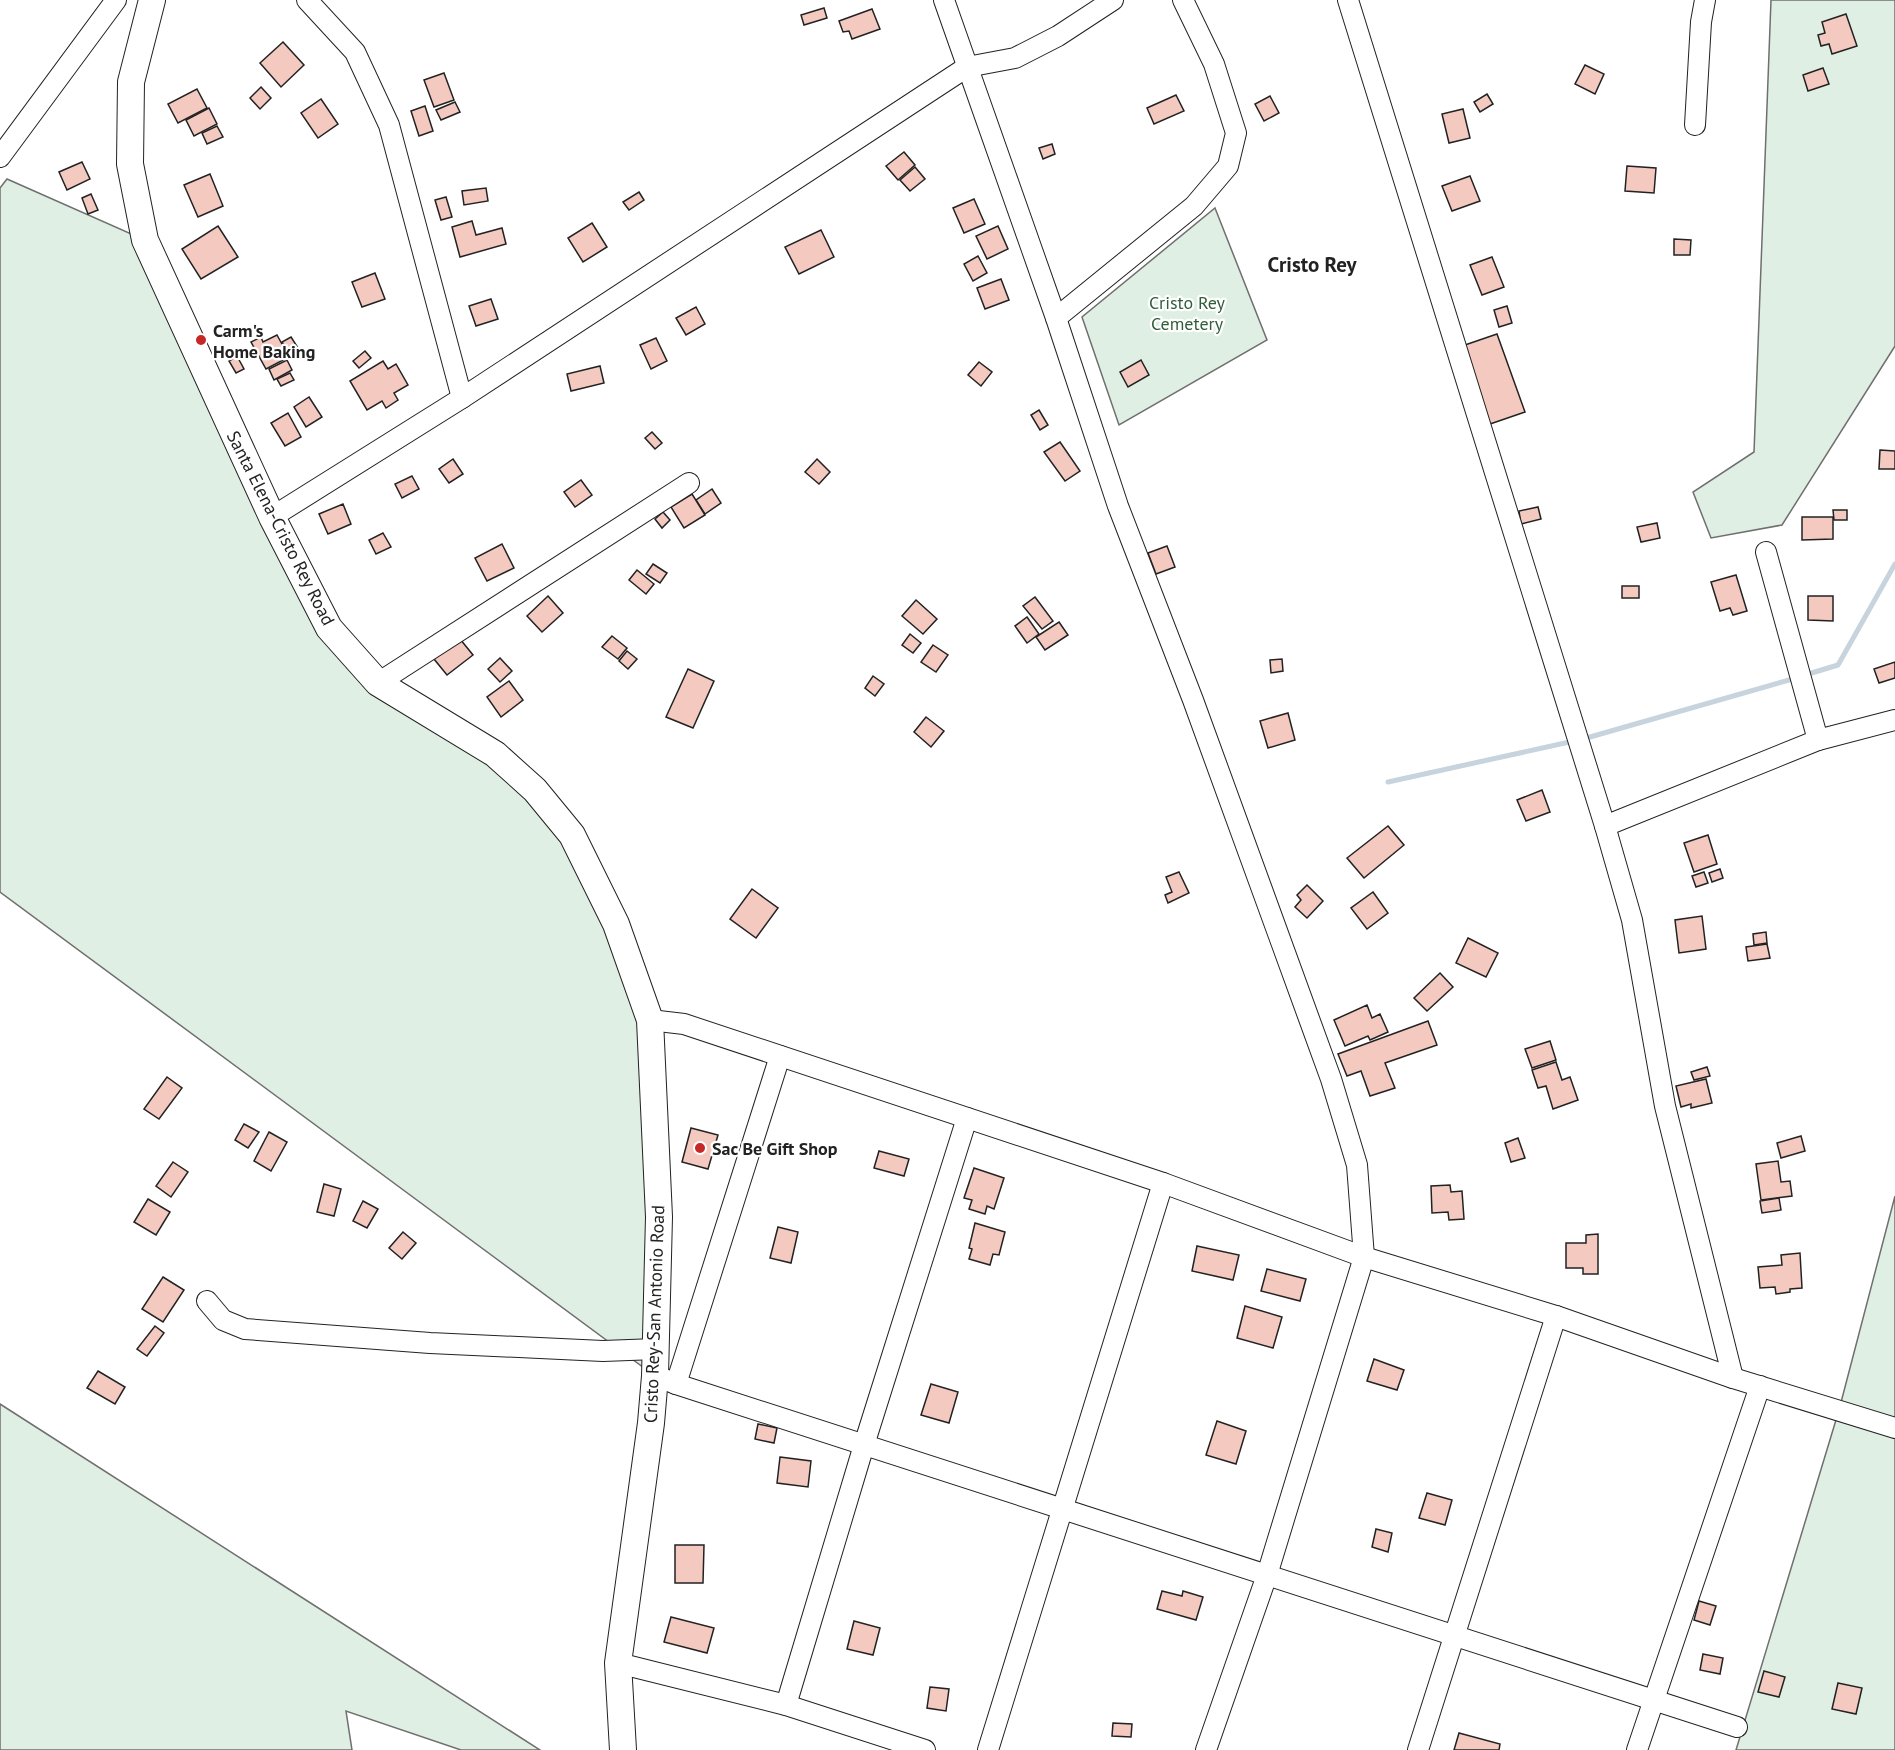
<svg xmlns="http://www.w3.org/2000/svg" width="1895" height="1750" font-family="'PT Sans',sans-serif">
<style>
.green{fill:#e0efe3;stroke:#6f6f6f;stroke-width:1.5}
.lines{fill:none;stroke-linecap:round;stroke-linejoin:round}
.stream{stroke:#c7d3dd;stroke-width:5}
.building{fill:#f3c9c0;stroke:#222;stroke-width:1.5}
.minor-casing{stroke:#222;stroke-width:22}
.major-casing{stroke:#222;stroke-width:28}
.minor{stroke:#fff;stroke-width:20}
.major{stroke:#fff;stroke-width:26}
.poi-dot{fill:#c62828;stroke:#fff;stroke-width:2}
.labels{text-anchor:middle;dominant-baseline:central;stroke-width:4.5;stroke-linejoin:round;paint-order:stroke}
.park-label{font-size:18px;fill:#2f5e38;stroke:#fff}
.poi-label{font-size:18px;font-weight:bold;fill:#222;stroke:#fff;text-anchor:start}
.street-label{font-size:18px;fill:#222;stroke:#fff}
.quarter-label{font-size:21px;font-weight:bold;fill:#222;stroke:#fff}
</style>
<rect width="100%" height="100%" fill="#fff"/>
<g class="green">
<path d="M1771,0H1895V346L1782,525L1711,538L1693,492L1754,452Z"/>
<path d="M7,179L145,240L272,517L378,683L495,754L572,835L650,1020L655,1376L0,892V188Z"/>
<path d="M1215,208L1267,340L1119,425L1082,317Z"/>
<path d="M1895,1196V1750H1736L1839,1410Z"/>
<path d="M0,1404L540,1750H461L346,1711L352,1750H0Z"/>
</g>
<g class="lines">
<g class="stream">
<path d="M1805,675L1838,665L1895,564"/>
<path d="M1583,739L1796,678"/>
<path d="M1388,782L1574,741"/>
</g>
</g>
<g class="building">
<path d="M824,8L827,18L804,25L801,15Z"/>
<path d="M872,9L880,29L852,39L849,31L843,32L839,21Z"/>
<path d="M1846,14L1857,46L1832,54L1829,44L1821,46L1818,35L1825,33L1822,22Z"/>
<path d="M283,42L304,65L281,87L260,63Z"/>
<path d="M1585,65L1604,74L1595,94L1575,84Z"/>
<path d="M1823,68L1829,84L1808,91L1803,75Z"/>
<path d="M444,73L454,100L434,107L424,80Z"/>
<path d="M261,87L271,98L260,109L250,98Z"/>
<path d="M197,89L207,108L178,123L168,104Z"/>
<path d="M1487,94L1493,104L1480,112L1474,102Z"/>
<path d="M1176,95L1184,111L1154,124L1147,108Z"/>
<path d="M1270,96L1279,113L1264,121L1255,104Z"/>
<path d="M321,99L338,124L318,138L301,113Z"/>
<path d="M455,102L460,112L441,120L436,110Z"/>
<path d="M425,106L433,131L419,136L411,111Z"/>
<path d="M209,108L217,124L194,136L186,120Z"/>
<path d="M1463,109L1470,138L1449,143L1442,114Z"/>
<path d="M217,126L223,137L207,144L202,133Z"/>
<path d="M1052,144L1055,154L1043,159L1039,148Z"/>
<path d="M904,152L915,165L898,180L886,166Z"/>
<path d="M82,162L90,179L67,190L59,172Z"/>
<path d="M1627,166L1656,168L1654,193L1625,191Z"/>
<path d="M915,167L925,179L910,191L900,180Z"/>
<path d="M210,174L223,206L198,217L184,185Z"/>
<path d="M1470,176L1480,201L1452,211L1442,186Z"/>
<path d="M486,188L488,201L464,205L462,191Z"/>
<path d="M639,192L644,200L629,210L623,202Z"/>
<path d="M91,194L98,210L88,214L82,198Z"/>
<path d="M446,197L452,217L441,220L435,200Z"/>
<path d="M974,199L985,224L964,233L953,208Z"/>
<path d="M472,221L476,235L502,228L506,244L460,257L452,227Z"/>
<path d="M592,223L607,247L583,262L568,238Z"/>
<path d="M218,226L238,257L201,279L182,249Z"/>
<path d="M998,226L1008,249L987,259L976,236Z"/>
<path d="M821,230L834,257L799,274L785,247Z"/>
<path d="M1674,239L1691,240L1690,255H1674Z"/>
<path d="M978,256L987,273L973,281L964,264Z"/>
<path d="M1492,257L1504,287L1482,295L1470,265Z"/>
<path d="M375,273L385,299L362,307L352,282Z"/>
<path d="M1001,279L1009,300L985,309L977,288Z"/>
<path d="M491,299L498,319L476,326L469,306Z"/>
<path d="M1507,306L1512,323L1499,327L1494,310Z"/>
<path d="M696,307L705,324L686,335L676,318Z"/>
<path d="M1497,334L1525,412L1490,424L1462,346Z"/>
<path d="M277,335L289,357L266,369L251,342L261,337L263,342Z"/>
<path d="M291,337L300,351L291,357L282,342Z"/>
<path d="M656,338L667,361L651,369L640,345Z"/>
<path d="M365,351L371,358L359,368L353,361Z"/>
<path d="M237,356L244,369L236,373L229,361Z"/>
<path d="M287,360L292,370L274,380L269,369Z"/>
<path d="M1141,360L1149,375L1128,387L1120,372Z"/>
<path d="M383,361L388,369L396,364L408,385L394,393L398,400L386,408L382,401L367,410L350,381Z"/>
<path d="M979,362L992,372L981,386L968,375Z"/>
<path d="M600,366L604,383L571,391L567,374Z"/>
<path d="M290,373L294,380L281,386L277,379Z"/>
<path d="M309,397L322,417L306,427L294,407Z"/>
<path d="M1039,410L1048,425L1040,430L1031,415Z"/>
<path d="M288,413L301,437L285,446L271,423Z"/>
<path d="M652,432L662,443L655,449L645,438Z"/>
<path d="M1060,442L1080,471L1065,481L1044,452Z"/>
<path d="M1880,450L1895,451V469H1879Z"/>
<path d="M453,459L463,474L449,483L439,469Z"/>
<path d="M817,459L830,472L819,484L805,472Z"/>
<path d="M412,476L419,489L402,498L395,484Z"/>
<path d="M581,480L592,495L575,507L564,492Z"/>
<path d="M712,489L721,503L705,514L696,500Z"/>
<path d="M692,494L705,515L684,528L671,507Z"/>
<path d="M343,504L351,524L328,534L319,514Z"/>
<path d="M1538,507L1541,519L1521,524L1519,511Z"/>
<path d="M1833,510H1847V520H1834Z"/>
<path d="M663,512L670,520L662,528L655,519Z"/>
<path d="M1802,517H1833V539L1802,540Z"/>
<path d="M1657,523L1660,538L1641,542L1637,527Z"/>
<path d="M383,533L391,547L376,554L369,540Z"/>
<path d="M502,544L514,568L487,581L475,558Z"/>
<path d="M1167,546L1175,567L1156,574L1148,553Z"/>
<path d="M653,564L667,573L660,583L646,574Z"/>
<path d="M637,570L654,584L646,594L629,580Z"/>
<path d="M1736,575L1747,611L1733,615L1730,608L1720,611L1711,582Z"/>
<rect x="1622" y="586" width="17" height="12"/>
<path d="M548,596L563,613L542,632L527,616Z"/>
<path d="M1808,596H1833V621L1808,620Z"/>
<path d="M1035,597L1053,621L1042,629L1023,606Z"/>
<path d="M916,600L937,619L923,634L902,616Z"/>
<path d="M1027,617L1039,634L1027,643L1015,626Z"/>
<path d="M1059,622L1068,635L1045,650L1036,637Z"/>
<path d="M910,634L921,643L913,653L902,645Z"/>
<path d="M612,636L627,648L618,659L602,647Z"/>
<path d="M460,639L473,655L447,675L434,659Z"/>
<path d="M933,645L948,655L936,672L921,662Z"/>
<path d="M627,651L637,659L628,669L619,661Z"/>
<path d="M500,658L512,671L500,682L488,669Z"/>
<path d="M1282,659L1283,671L1271,673L1270,660Z"/>
<path d="M1895,662V678L1879,683L1874,669Z"/>
<path d="M688,669L714,681L693,728L666,717Z"/>
<path d="M873,676L884,684L875,696L865,688Z"/>
<path d="M509,681L523,700L501,717L487,697Z"/>
<path d="M1288,713L1295,740L1268,748L1260,721Z"/>
<path d="M926,717L944,731L931,747L914,732Z"/>
<path d="M1542,790L1550,812L1526,821L1517,800Z"/>
<path d="M1388,826L1404,845L1364,878L1347,858Z"/>
<path d="M1708,835L1717,864L1694,872L1684,843Z"/>
<path d="M1720,869L1723,878L1712,882L1709,873Z"/>
<path d="M1179,872L1189,893L1168,903L1165,895L1172,892L1166,877Z"/>
<path d="M1704,872L1708,883L1696,887L1692,876Z"/>
<path d="M1307,885L1323,901L1307,918L1295,907L1301,900L1297,895Z"/>
<path d="M752,889L778,908L756,938L730,919Z"/>
<path d="M1373,892L1388,913L1367,929L1351,908Z"/>
<path d="M1702,916L1706,949L1679,953L1675,920Z"/>
<path d="M1766,932L1767,943L1754,945L1753,934Z"/>
<path d="M1468,938L1498,953L1486,977L1456,963Z"/>
<path d="M1767,944L1770,958L1748,961L1746,947Z"/>
<path d="M1440,973L1453,987L1427,1011L1414,998Z"/>
<path d="M1367,1005L1372,1018L1380,1014L1388,1032L1370,1040L1368,1036L1345,1046L1334,1020Z"/>
<path d="M1428,1021L1437,1045L1385,1063L1395,1088L1370,1096L1361,1071L1347,1076L1338,1054Z"/>
<path d="M1550,1041L1556,1060L1532,1068L1525,1049Z"/>
<path d="M1556,1062L1562,1080L1570,1077L1578,1100L1553,1109L1546,1086L1538,1088L1532,1070Z"/>
<path d="M1707,1067L1710,1076L1694,1080L1691,1072Z"/>
<path d="M167,1077L182,1088L159,1119L144,1109Z"/>
<path d="M1706,1079L1712,1103L1691,1108V1104L1681,1107L1676,1086Z"/>
<path d="M244,1124L259,1132L248,1148L235,1140Z"/>
<path d="M691,1128L718,1135L708,1169L682,1162Z"/>
<path d="M269,1132L287,1142L271,1171L254,1161Z"/>
<path d="M1801,1136L1805,1151L1781,1158L1777,1143Z"/>
<path d="M1518,1138L1525,1158L1511,1162L1505,1143Z"/>
<path d="M879,1151L909,1159L904,1176L874,1168Z"/>
<path d="M1778,1161L1781,1182L1790,1181L1792,1196L1761,1200L1756,1164Z"/>
<path d="M173,1162L188,1172L171,1197L156,1186Z"/>
<path d="M974,1168L1004,1178L994,1209L987,1206L985,1214L969,1209L972,1200L964,1198Z"/>
<path d="M324,1184L341,1189L334,1216L317,1212Z"/>
<path d="M1450,1185L1451,1192L1462,1191L1464,1219L1449,1220L1448,1212L1432,1213L1431,1186Z"/>
<path d="M1779,1198L1781,1210L1762,1213L1760,1201Z"/>
<path d="M148,1199L170,1212L156,1235L134,1222Z"/>
<path d="M363,1201L378,1209L367,1228L353,1221Z"/>
<path d="M975,1223L1005,1232L999,1255L993,1254L990,1265L969,1259L972,1249L969,1248Z"/>
<path d="M778,1227L798,1232L791,1263L770,1258Z"/>
<path d="M403,1232L416,1243L402,1259L389,1248Z"/>
<path d="M1598,1234V1274H1583V1268H1566V1243H1586V1235Z"/>
<path d="M1197,1246L1239,1255L1233,1280L1192,1271Z"/>
<path d="M1800,1253L1802,1288L1790,1289V1292L1776,1294L1775,1287L1760,1288L1758,1267L1782,1265L1781,1255Z"/>
<path d="M1267,1269L1306,1279L1300,1301L1261,1291Z"/>
<path d="M163,1277L184,1290L163,1322L142,1309Z"/>
<path d="M1245,1306L1282,1317L1273,1348L1237,1338Z"/>
<path d="M155,1326L164,1333L147,1356L137,1349Z"/>
<path d="M1374,1359L1404,1370L1397,1390L1367,1381Z"/>
<path d="M98,1371L125,1387L115,1404L87,1388Z"/>
<path d="M931,1384L958,1392L949,1423L921,1415Z"/>
<path d="M1217,1421L1246,1431L1236,1464L1206,1455Z"/>
<path d="M758,1424L777,1428L774,1443L755,1439Z"/>
<path d="M780,1457L811,1461L808,1487L777,1483Z"/>
<path d="M1427,1493L1452,1500L1445,1525L1419,1518Z"/>
<path d="M1376,1529L1392,1533L1388,1552L1372,1547Z"/>
<path d="M675,1545H704L703,1583H675Z"/>
<path d="M1162,1591L1182,1596L1183,1591L1203,1597L1196,1620L1157,1609Z"/>
<path d="M1699,1601L1716,1606L1710,1625L1694,1620Z"/>
<path d="M671,1617L714,1628L707,1653L664,1642Z"/>
<path d="M854,1621L880,1628L873,1655L847,1649Z"/>
<path d="M1703,1654L1723,1658L1720,1674L1700,1670Z"/>
<path d="M1764,1671L1785,1677L1779,1697L1758,1692Z"/>
<path d="M1838,1683L1862,1688L1856,1714L1832,1709Z"/>
<path d="M930,1687L949,1689L946,1711L927,1708Z"/>
<path d="M1113,1723L1132,1724L1131,1737L1112,1736Z"/>
<path d="M1459,1733L1500,1744L1499,1750H1454Z"/>
</g>
<g class="lines">
<g class="minor-casing">
<g id="minor">
<path d="M307,0L355,52L389,125L462,398"/>
<path d="M944,0L1056,318L1118,506L1193,700L1331,1079L1357,1165L1364,1257L1267,1575L1206,1750"/>
<path d="M1348,0L1605,826L1632,920L1665,1106L1733,1378"/>
<path d="M1695,125L1701,22L1705,0"/>
<path d="M0,157L116,0"/>
<path d="M1056,318L1194,206L1228,166L1236,133L1214,64L1183,0"/>
<path d="M272,517L462,398L967,67L1015,58L1058,36L1113,0"/>
<path d="M1766,552L1818,740"/>
<path d="M378,683L689,483"/>
<path d="M1605,826L1818,740L1895,720"/>
<path d="M650,1020L684,1024L1163,1183L1364,1257L1556,1316L1733,1378L1895,1428"/>
<path d="M207,1301L223,1320L245,1329L430,1343L603,1351L656,1349"/>
<path d="M664,1379L676,1384L780,1056"/>
<path d="M676,1384L1737,1727"/>
<path d="M618,1663L786,1705L925,1750"/>
<path d="M786,1705L864,1445L967,1118"/>
<path d="M988,1750L1163,1183"/>
<path d="M1418,1750L1556,1316"/>
<path d="M1637,1750L1760,1386"/>
</g>
</g>
<g class="major-casing">
<path id="major" d="M152,0L131,82L130,164L145,240L272,517L329,628L378,683L495,754L535,790L572,835L616,924L650,1020L659,1217L655,1376L651,1423L618,1663L623,1750"/>
</g>
<use href="#minor" class="minor"/>
<use href="#major" class="major"/>
</g>
<g class="poi-dot">
<circle cx="201" cy="340" r="6"/>
<circle cx="700" cy="1148" r="6"/>
</g>
<g class="labels">
<g class="park-label">
<text x="1187" y="302">Cristo Rey<tspan x="1187" dy="21">Cemetery</tspan></text>
</g>
<g class="poi-label">
<text x="213" y="330">Carm's<tspan x="213" dy="21">Home Baking</tspan></text>
<text x="712" y="1148">Sac Be Gift Shop</text>
</g>
<g class="street-label">
<text transform="translate(281 528) rotate(63)">Santa Elena-Cristo Rey Road</text>
<text transform="translate(654 1314) rotate(-88)">Cristo Rey-San Antonio Road</text>
</g>
<g class="quarter-label">
<text x="1312" y="264">Cristo Rey</text>
</g>
</g>
</svg>
